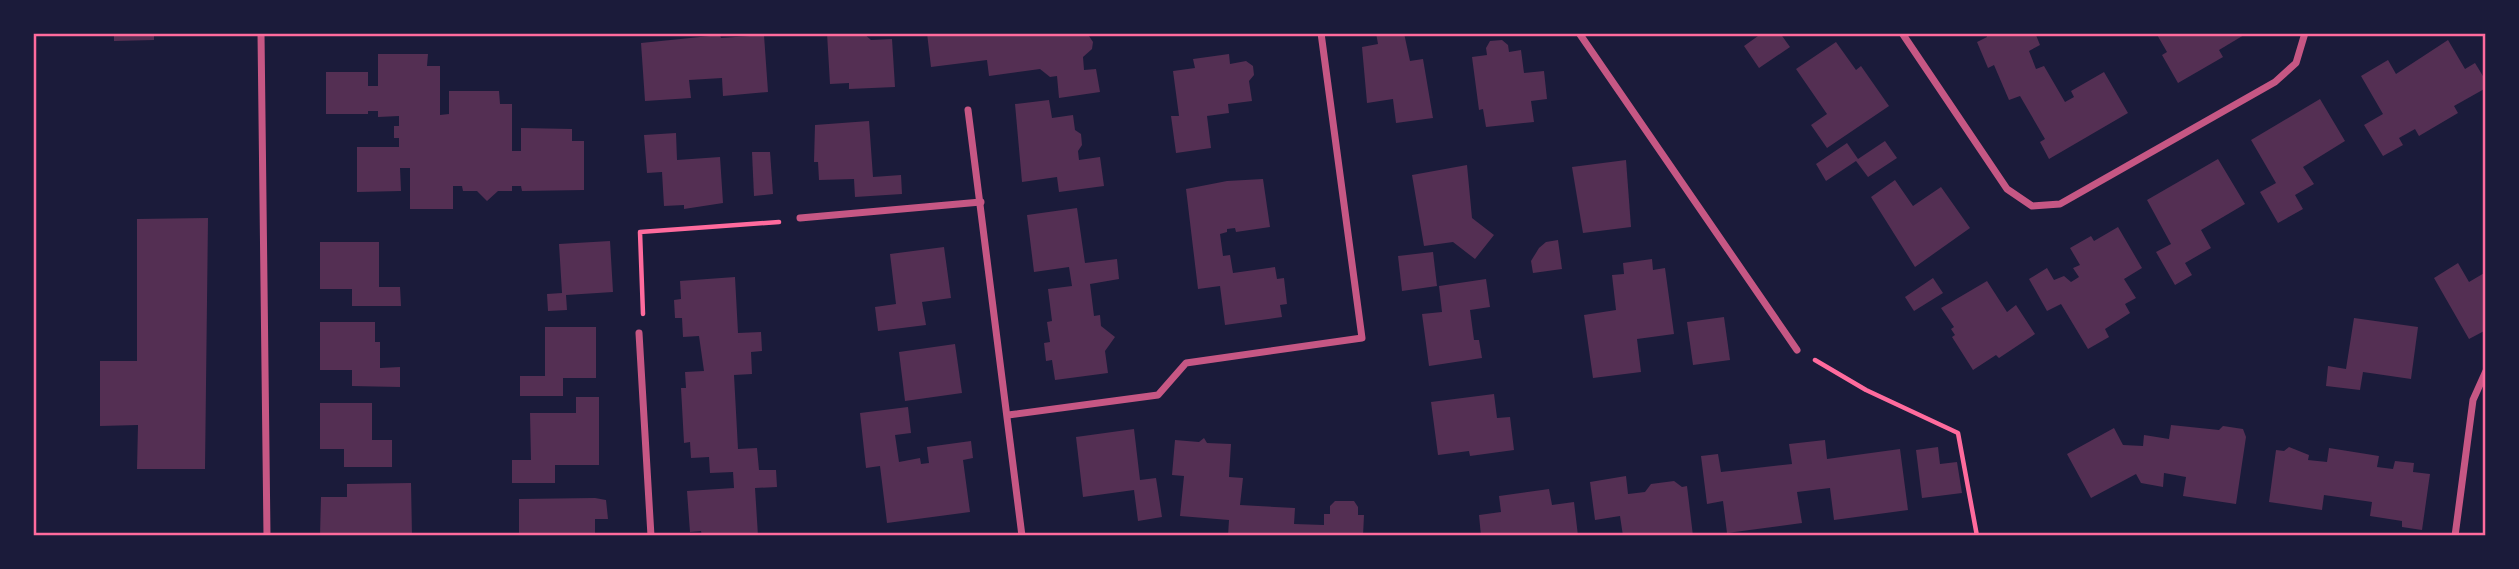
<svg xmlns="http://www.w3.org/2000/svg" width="2519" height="569" font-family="'Zilla Slab',serif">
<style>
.building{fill:#542f53}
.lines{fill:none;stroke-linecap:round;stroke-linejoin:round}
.path{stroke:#ff6b9d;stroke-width:4.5}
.minor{stroke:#c65784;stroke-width:7}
.neatline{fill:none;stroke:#ff6b9d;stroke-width:2.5}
</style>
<rect width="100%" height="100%" fill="#1b1b3a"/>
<g class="building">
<path d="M114,33H154V40L114,41Z"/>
<path d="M827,33H863L871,40L892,39L895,87L849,89V83L830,84Z"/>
<path d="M927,33H1087L1093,42L1092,49L1083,57L1084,70L1096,69L1100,92L1059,98L1057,76L1050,77L1040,69L989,76L987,60L931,67Z"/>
<path d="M1376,33H1404L1410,61L1423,59L1433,118L1396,123L1393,99L1367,103L1362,47L1378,44Z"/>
<path d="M1756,33H1780L1790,47L1759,68L1744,46L1758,36Z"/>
<path d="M1986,33H2040L2036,35L2040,45L2029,51L2036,69L2044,66L2065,102L2074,97L2071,91L2104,72L2128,113L2049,159L2040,142L2045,139L2020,96L2009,100L1994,65L1988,68L1977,42L1987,37Z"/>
<path d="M2156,33H2243L2244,35L2219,50L2223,57L2178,83L2162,55L2167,52Z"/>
<path d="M720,35L721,38L764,35L768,92L723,96L722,78L689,80L691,98L645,101L641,43Z"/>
<path d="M1502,40L1508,45L1509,52L1521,50L1524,73L1544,71L1547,99L1531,101L1534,122L1486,127L1483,109L1479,110L1472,57L1487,55L1486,48L1490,41Z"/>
<path d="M2448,40L2465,69L2475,63L2486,81V88L2454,106L2458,113L2419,136L2415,129L2399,138L2403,145L2383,156L2364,125L2383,114L2361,76L2388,60L2396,74Z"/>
<path d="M1836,42L1856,70L1861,66L1889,106L1827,148L1811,125L1827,114L1796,69Z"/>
<path d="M378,54H428L427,66H440V115L449,114V91H499L500,104H512V151H521V128L572,129V141H584V190L522,191L521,186H512V191H498L487,201L477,191H463L462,186H453V209H410V168H400L401,191L357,192V147H399V138H394V126H399V116L378,117V111H368V114H326V72H368V86H378Z"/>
<path d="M1229,54L1230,64L1246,61L1253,66L1254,75L1249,81L1252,101L1228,104L1229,113L1207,116L1211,148L1176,153L1171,116H1179L1173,71L1195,68L1193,59Z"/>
<path d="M2320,99L2345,141L2303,167L2314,184L2295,195L2303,209L2278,223L2260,192L2276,183L2251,140Z"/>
<path d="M1049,100L1052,118L1073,115L1075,130L1081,134L1082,145L1078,151L1079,160L1100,157L1104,186L1059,192L1057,177L1022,182L1015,104Z"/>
<path d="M869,121L873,177L901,175L902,194L855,197L854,179L819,180L818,162H814L815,125Z"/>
<path d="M676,133L677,160L720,157L723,203L684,209V205L664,206L662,172L647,173L644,135Z"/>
<path d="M1885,141L1897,158L1868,177L1856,161L1826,181L1816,164L1847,143L1858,159Z"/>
<path d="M752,152H770L773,194L754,196Z"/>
<path d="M2218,159L2245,204L2201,230L2211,248L2185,263L2192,275L2175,285L2156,252L2171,244L2147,200Z"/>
<path d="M1626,160L1631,227L1583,233L1572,167Z"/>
<path d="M1467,165L1472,218L1494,235L1475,259L1453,242L1424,246L1412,175Z"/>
<path d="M1263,179L1270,227L1236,232L1235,228L1227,229V232L1220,234L1223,256L1230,255L1233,273L1275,267L1277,279L1284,278L1287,304L1280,305L1282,317L1225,325L1220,286L1198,289L1186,189L1227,181Z"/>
<path d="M1895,180L1913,206L1941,187L1970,228L1915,267L1871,197Z"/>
<path d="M1077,208L1085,263L1117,259L1119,279L1090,284L1094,316L1100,315L1101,326L1115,337L1105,351L1108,373L1055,380L1052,360L1046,361L1044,343L1050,342L1047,322L1052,321L1048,289L1072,286L1069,267L1034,272L1027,215Z"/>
<path d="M208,218L205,469H137L138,425L100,426V361H137V219Z"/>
<path d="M2118,227L2142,268L2124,279L2136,298L2125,304L2130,313L2105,329L2109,337L2088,349L2061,304L2047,311L2029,279L2047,268L2054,280L2064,276L2071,282L2079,277L2073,268L2080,265L2070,248L2091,236L2094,241Z"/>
<path d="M1558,240L1562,269L1533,273L1531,261L1539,248L1546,242Z"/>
<path d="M610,241L613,292L566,295L567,310L548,311L547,294L562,293L559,244Z"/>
<path d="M320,242H379V287H400L401,306H352V289H320Z"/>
<path d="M944,247L951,298L922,302L926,325L878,331L875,307L896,304L890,254Z"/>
<path d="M1433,252L1437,286L1402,291L1398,256Z"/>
<path d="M1652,259L1653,270L1665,268L1674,334L1637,339L1641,372L1593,378L1584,315L1616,310L1612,275L1624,274L1623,263Z"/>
<path d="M2458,263L2469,282L2486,272V330L2469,339L2434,278Z"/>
<path d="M735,277L738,333L761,332L762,351L751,352L752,374L734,375L738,449L757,448L759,470H776L777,487L755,488L758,536H702L701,531L690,532L687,491L734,488L733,472L710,473L709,457L691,458L690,442L684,443L681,388H686L685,372L704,371L699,336L683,337L682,318H675L674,300L681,299L680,281Z"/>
<path d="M1933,278L1943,293L1914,311L1905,297Z"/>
<path d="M1486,279L1490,307L1470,310L1474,340H1479L1482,358L1429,366L1422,314L1442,312L1439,286Z"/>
<path d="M1987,281L2007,312L2016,305L2035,334L1999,358L1996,355L1973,370L1952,337L1955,335L1951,329L1954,327L1941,308Z"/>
<path d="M1724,317L1730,360L1693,365L1687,322Z"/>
<path d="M2354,318L2418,327L2411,379L2363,372L2360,390L2326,386L2328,366L2346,369Z"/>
<path d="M320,322H375V342H380V368L400,367V387L352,386V370H320Z"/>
<path d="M545,327H596V378H563V396H520V376H545Z"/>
<path d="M955,344L962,393L905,401L899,352Z"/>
<path d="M1494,394L1497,418L1510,417L1514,450L1470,456L1469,451L1438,455L1431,402Z"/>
<path d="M576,397H599V465H555V483H512V460H531L530,413H576Z"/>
<path d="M320,403H372V440H392V467H344V449H320Z"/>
<path d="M908,407L911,433L895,435L899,462L920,458L921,464L929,463L927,447L971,441L973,458L963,460L970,512L887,523L880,466L866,468L860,413Z"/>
<path d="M2171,425L2219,430L2223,426L2243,429L2246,437L2236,504L2183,496L2186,477L2164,473L2163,487L2141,483L2136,474L2091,498L2067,454L2114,428L2123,445L2143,446L2144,435L2169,439Z"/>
<path d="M1134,429L1140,480L1156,478L1162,517L1138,521L1134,490L1083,497L1076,437Z"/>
<path d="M1204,438L1207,443L1231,444L1229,477L1243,478L1240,505L1295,508L1294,524L1324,525V514H1330V506L1335,501H1354L1358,507V515H1364L1363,536H1228L1229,520L1180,516L1184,476L1172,475L1175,440L1199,442Z"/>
<path d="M1825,440L1827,459L1900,449L1908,510L1834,520L1830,488L1797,492L1802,523L1727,533L1723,501L1707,504L1701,456L1718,454L1721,472L1756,468L1792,464L1789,444Z"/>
<path d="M1938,447L1940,464L1957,462L1962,493L1922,498L1916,450Z"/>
<path d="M2289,447L2309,455L2308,460L2327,462L2329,448L2379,456L2377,467L2393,469L2395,461L2414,463L2413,472L2430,474L2422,530L2402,527V521L2370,516L2372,502L2324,495L2322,510L2269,502L2276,450L2284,451Z"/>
<path d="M1626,476L1628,494L1645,492L1651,484L1674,481L1682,487L1687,486L1693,536H1623L1620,516L1595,520L1590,482Z"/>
<path d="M411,483L412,536H320L321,497H347V484Z"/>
<path d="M1549,489L1552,505L1574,502L1578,536H1481L1479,515L1501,512L1499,496Z"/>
<path d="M595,498L606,500L608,519H595V536H519V499Z"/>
</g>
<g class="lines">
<g class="path">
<path d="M643,314L640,232L779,222"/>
<path d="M1815,360L1866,390L1958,433L1977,536"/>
</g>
<g class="minor">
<path d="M261,33L267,536"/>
<path d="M1579,33L1797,350"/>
<path d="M1902,33L2007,189L2032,206L2060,204L2275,82L2296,63L2305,33"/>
<path d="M968,110L1022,536"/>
<path d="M800,218L981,202"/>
<path d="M639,333L651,536"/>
<path d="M1008,415L1158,395L1186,363L1362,338L1321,33"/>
<path d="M2455,536L2473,400L2486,371"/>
</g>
</g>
<rect width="2519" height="569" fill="none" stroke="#1b1b3a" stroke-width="70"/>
<rect x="35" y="35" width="2449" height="499" class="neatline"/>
</svg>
